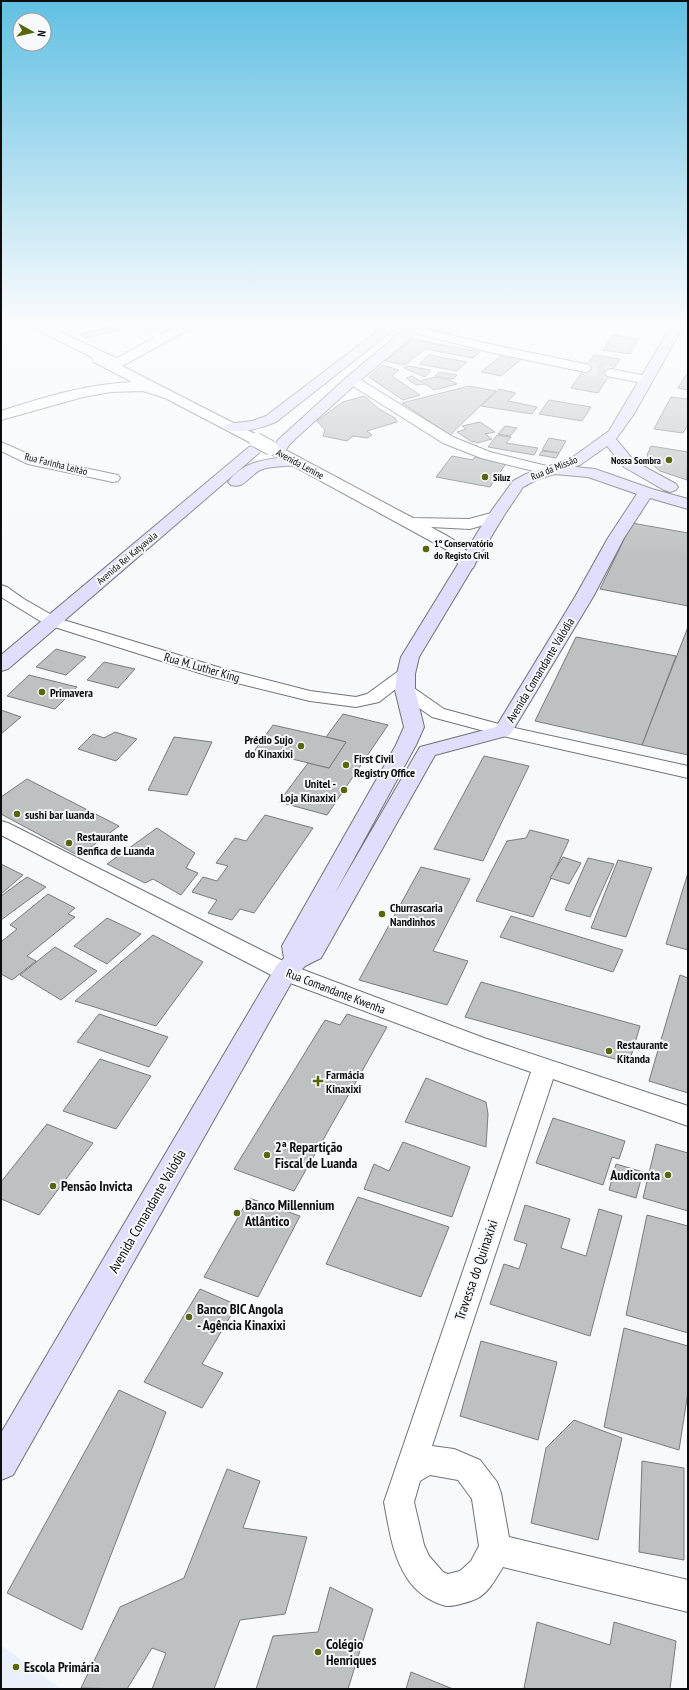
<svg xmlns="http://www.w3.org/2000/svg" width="689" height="1690" font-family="'PT Sans Narrow',sans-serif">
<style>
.built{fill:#ebf1fb}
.building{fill:#bdc1c2;stroke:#787c7d}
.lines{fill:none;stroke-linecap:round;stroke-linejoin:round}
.minor-tunnel{stroke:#d4d6d7;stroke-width:13;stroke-dasharray:13 6;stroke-linecap:butt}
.minor-casing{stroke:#717375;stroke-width:2}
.tertiary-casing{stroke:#717375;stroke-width:2}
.secondary-casing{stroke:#717375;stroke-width:2}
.minor{fill:#fff;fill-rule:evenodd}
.tertiary{fill:#fff;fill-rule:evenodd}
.secondary{fill:#e0defd;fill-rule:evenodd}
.tertiary-bridge-casing{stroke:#717375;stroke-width:16;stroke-linecap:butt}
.tertiary-bridge{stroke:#fff;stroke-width:14}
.poi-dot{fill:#586509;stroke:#f7f9fb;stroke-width:1.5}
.labels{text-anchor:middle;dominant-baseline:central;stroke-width:4;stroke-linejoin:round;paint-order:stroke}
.far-poi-label{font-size:10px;font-weight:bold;fill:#0c0d0e;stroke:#f7f9fb;text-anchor:start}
.far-street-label{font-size:10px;fill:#0c0d0e;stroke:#f7f9fb}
.street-label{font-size:12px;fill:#0c0d0e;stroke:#f7f9fb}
.poi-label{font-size:12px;font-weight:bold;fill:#0c0d0e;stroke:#f7f9fb;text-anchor:start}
.near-poi-label{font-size:14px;font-weight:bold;fill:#0c0d0e;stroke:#f7f9fb;text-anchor:start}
.near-street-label{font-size:14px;fill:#0c0d0e;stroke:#f7f9fb}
</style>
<rect width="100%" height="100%" fill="#f7f9fb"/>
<path class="built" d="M1,1645L61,1689H1Z"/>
<g class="building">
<path d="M247,323H269L263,327Z"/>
<path d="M436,323H464L452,334L428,330Z"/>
<path d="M113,326L120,330L90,337L85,338L80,334Z"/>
<path d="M613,335L639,339L630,354L603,350Z"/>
<path d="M413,339L480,352L473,358L425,349L405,365L385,361Z"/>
<path d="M503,354L523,358L501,376L481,372Z"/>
<path d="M429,355L467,362L457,371L419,364Z"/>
<path d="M594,355L620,359L598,393L571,388Z"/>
<path d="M382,365L399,370L392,376L420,395L403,400L369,377Z"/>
<path d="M408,366L431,370L425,377L404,368Z"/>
<path d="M439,372L457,375L453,379L435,376Z"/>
<path d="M688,372V390L678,388Z"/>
<path d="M412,376L420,381L435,377L450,380L457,384L434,390L425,384L416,385L406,378Z"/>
<path d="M469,386L496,391L450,435L402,403Z"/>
<path d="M499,389L516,393L508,401L537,407L532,414L481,406Z"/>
<path d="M364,396L379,409L395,418L397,422L367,431L372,435L367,438L353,436L347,441L323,436L325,430L317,421L343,402Z"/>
<path d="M671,397L688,399V424L683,433L654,429Z"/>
<path d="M549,400L591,407L582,421L539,414Z"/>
<path d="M480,422L495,432L485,434L492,439L477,443L475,441L472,442L457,432L466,429L462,426Z"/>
<path d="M505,426L517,428L510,436L498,434Z"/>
<path d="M497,435L511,437L506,443L538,448L534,455L488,447Z"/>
<path d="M549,438L566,441L559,453L542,450Z"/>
<path d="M651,446L688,452L687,480L660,471L653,465L647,455Z"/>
<path d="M542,451L559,453L556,458L539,455Z"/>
<path d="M452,456L473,460L475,457L507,462L490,487L436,477Z"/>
<path d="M632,523L688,533V606L600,589Z"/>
<path d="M688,627V755L642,745Z"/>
<path d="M576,637L676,656L642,745L535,721Z"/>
<path d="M56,649L86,657L66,675L36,667Z"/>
<path d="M104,662L135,669L118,688L87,680Z"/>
<path d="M29,675L77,687L55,709L7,696Z"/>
<path d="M1,710L21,717L1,734Z"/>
<path d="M343,714L388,725L327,815L279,802L308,763L329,768L346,742L326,737Z"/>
<path d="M273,725L326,737L346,742L329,768L255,750Z"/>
<path d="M115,732L137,739L116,761L78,749L93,734L104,738Z"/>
<path d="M174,737L212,742L187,795L148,790Z"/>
<path d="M484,756L529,766L483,861L434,849Z"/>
<path d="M27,779L119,826L79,856L1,814V797Z"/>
<path d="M265,815L313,828L254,913L240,909L232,920L208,913L217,900L192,892L203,877L217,881L228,866L216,863L235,838L246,841Z"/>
<path d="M157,828L195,853L186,868L198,873L181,895L153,879L145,883L107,864Z"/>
<path d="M530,830L569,840L533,917L476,901L507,841L526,838Z"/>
<path d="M563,857L581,863L569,884L550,878Z"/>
<path d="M588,858L614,864L590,917L565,910Z"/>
<path d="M618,860L652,868L626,937L591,928Z"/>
<path d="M1,864L23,875L1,894Z"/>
<path d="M421,867L470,879L433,951L468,961L447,1005L359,980Z"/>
<path d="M688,873V950L666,944Z"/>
<path d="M27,877L46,887L1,920V896Z"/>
<path d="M48,894L75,908L68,914L75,917L27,956L36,961L12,980L1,974V942L17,929L10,925Z"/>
<path d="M511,916L623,950L613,972L500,937Z"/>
<path d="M107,918L141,934L107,964L74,946Z"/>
<path d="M153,935L203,962L156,1026L75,1001Z"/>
<path d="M55,947L97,971L61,1000L20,975Z"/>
<path d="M680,975L688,978V1093L649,1081Z"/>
<path d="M481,982L640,1026L629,1063L465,1017Z"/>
<path d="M99,1014L168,1037L149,1067L77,1042Z"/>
<path d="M347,1014L387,1027L294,1191L234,1169L325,1020L340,1025Z"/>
<path d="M100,1059L151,1076L116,1129L63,1111Z"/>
<path d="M426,1078L486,1102L488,1114L486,1147L405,1122Z"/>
<path d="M553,1118L625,1141L619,1159L612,1157L603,1185L536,1163Z"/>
<path d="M47,1124L93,1143L39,1215L1,1199V1182Z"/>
<path d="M403,1142L470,1167L452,1217L364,1189L374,1164L389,1171Z"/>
<path d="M656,1144L688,1153V1211L643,1198Z"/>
<path d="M616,1164L643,1172L636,1198L609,1190Z"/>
<path d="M358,1197L449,1227L421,1297L326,1264Z"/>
<path d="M249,1198L300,1216L258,1297L204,1277Z"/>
<path d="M525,1205L570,1219L561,1248L586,1256L599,1209L622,1216L590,1336L490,1304L504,1264L519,1269L527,1244L514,1240Z"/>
<path d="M647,1215L688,1226V1333L626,1315Z"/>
<path d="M200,1289L237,1305L202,1364L223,1373L202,1408L144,1382Z"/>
<path d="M624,1328L688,1346V1392L679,1450L604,1427Z"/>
<path d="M481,1341L557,1362L538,1440L460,1416Z"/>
<path d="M119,1390L166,1412L82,1630L7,1593Z"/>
<path d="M574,1420L622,1438L598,1540L531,1523L546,1448Z"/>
<path d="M642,1461L684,1468V1560L639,1552Z"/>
<path d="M227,1469L260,1481L243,1528L307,1537L285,1614L240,1620L214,1689H152L166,1653L152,1648L127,1689L81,1688L120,1607L184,1578Z"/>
<path d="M330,1587L373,1609L348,1689H256L273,1636L318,1632Z"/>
<path d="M537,1622L610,1645L614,1622L676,1641L670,1689H529L524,1688Z"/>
<path d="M411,1672L453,1689H406Z"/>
</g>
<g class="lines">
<path class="minor-tunnel" d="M585,368L611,373"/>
<g class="minor-casing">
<g id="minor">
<path d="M131,323H145L169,338L167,340H159Z"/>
<path d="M411,326L489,344L585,364L589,365L591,368L589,371L585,372L489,352L407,331L405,329L407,327Z"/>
<path d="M611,369L651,377L653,380L651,383L647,384L607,376L605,373L607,370Z"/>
<path d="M352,376L356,377L453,437L490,452L555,468L557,471L555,474L550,475L481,458L443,443L348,383L346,380L348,377Z"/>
<path d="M1,442L37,458L113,474L118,475L120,478L118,481L113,482L28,464L1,451Z"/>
<path d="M1,585L7,587L24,599L57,618L221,668L310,691L356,697L367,694L400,670L406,669L412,670L415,674L401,686H411L444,709L506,726L688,766V778L503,736L432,717L399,694L396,690L397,688L379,702L356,707L310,701L209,676L45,624L1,597Z"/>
<path d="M1,821L8,823L293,966L484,1038L688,1106V1126L553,1079L432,1446L454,1449L480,1460L497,1482L501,1493L509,1537L688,1580V1612L503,1567C496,1578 490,1591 478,1598C472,1601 453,1607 446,1606C430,1602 415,1591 407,1578C392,1555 389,1528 384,1502L531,1072L468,1050L277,978L1,835ZM430,1475L458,1480L472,1499L479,1546L471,1561L460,1571L448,1574L443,1572L429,1556L424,1545L414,1502L420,1481Z"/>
</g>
</g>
<g class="tertiary-casing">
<g id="tertiary">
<path d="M28,323H43L96,349L117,358L182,323H197L195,326L122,366L261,437L263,440L261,443L256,444L251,443L165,398L143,391L111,392L83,397L1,420V411C44,397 87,384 132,382L94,362L92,357L30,326Z"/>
<path d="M271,444L276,445L413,518L469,519L495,512L501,514L503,517L501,520L470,529L431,527C452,539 463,542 475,564L473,568L467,569L461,568L449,551L266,451L264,448L266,445Z"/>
</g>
</g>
<g class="secondary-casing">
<g id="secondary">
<path d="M388,323H402L276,422C261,428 242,434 226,430L224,427L226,424L252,421L266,416Z"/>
<path d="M406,323H418L416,331L411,338L357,383L295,439L289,445L283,455L278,456L273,455L271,452L278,440L347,377L401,332L404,330Z"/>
<path d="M673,323H685L634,414L616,439L634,461L676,484L678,487L676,490L670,492L664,490L624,467L607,446L580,465L575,467L595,469L652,489L688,499V509L650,498L624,538L593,597L510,735L435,755L321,958L305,966L294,978L13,1475L1,1480V1433L276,966L284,958L282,946L396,745L404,727L395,690L397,674L401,657L487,517L513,481L526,474L570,459L609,431ZM554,474L588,477L637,494L608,538L575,597L496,727L420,747L334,895L416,745L424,727L415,690V674L419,657L503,517L523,487L536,480Z"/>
<path d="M254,446L259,447L261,450L259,453L8,669L1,671V655L249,447Z"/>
<path d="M296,456L301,458L304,461L301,464C289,467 272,465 260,470C249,476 244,489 231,485L228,482C244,459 271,459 296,456Z"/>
</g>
</g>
<use href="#minor" class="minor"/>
<use href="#tertiary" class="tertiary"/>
<use href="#secondary" class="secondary"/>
<g class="tertiary-bridge-casing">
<path id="tertiary-bridge" d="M256,440L271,448"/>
</g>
<use href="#tertiary-bridge" class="tertiary-bridge"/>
</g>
<linearGradient id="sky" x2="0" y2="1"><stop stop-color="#61c0e3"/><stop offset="0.58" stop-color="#fbfcfd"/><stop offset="1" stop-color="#fbfcfd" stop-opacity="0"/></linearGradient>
<rect width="689" height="559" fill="url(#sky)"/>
<g class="poi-dot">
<circle cx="669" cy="460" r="4"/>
<circle cx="485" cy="477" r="4"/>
<circle cx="426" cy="549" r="4"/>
<circle cx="42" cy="692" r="4"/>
<circle cx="301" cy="746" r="4"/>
<circle cx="346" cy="765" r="4"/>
<circle cx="344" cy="790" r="4"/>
<circle cx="17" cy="814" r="4"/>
<circle cx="69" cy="843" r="4"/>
<circle cx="382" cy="914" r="4"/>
<circle cx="609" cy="1051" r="4"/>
<path d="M316 1075h4v4h4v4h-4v4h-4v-4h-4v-4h4z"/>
<circle cx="267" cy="1155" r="4"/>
<circle cx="668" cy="1175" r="4"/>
<circle cx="53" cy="1186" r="4"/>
<circle cx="237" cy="1213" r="4"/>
<circle cx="189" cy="1317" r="4"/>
<circle cx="318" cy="1652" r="4"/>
<circle cx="16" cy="1667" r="4"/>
</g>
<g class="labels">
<g class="far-poi-label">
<text x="661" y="460" text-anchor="end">Nossa Sombra</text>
<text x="493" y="477">Siluz</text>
<text x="434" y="543">1º Conservatório<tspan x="434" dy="12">do Registo Civil</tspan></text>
</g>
<g class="far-street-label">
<text transform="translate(56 464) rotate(14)">Rua Farinha Leitào</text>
<text transform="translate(300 464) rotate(28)">Avenida Lenine</text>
<text transform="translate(554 468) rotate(-22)">Rua da Missão</text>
<text transform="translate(127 558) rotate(-40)">Avenida Rei Katyavala</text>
</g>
<g class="street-label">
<text transform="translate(202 667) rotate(16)">Rua M. Luther King</text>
<text transform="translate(540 670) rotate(-59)">Avenida Comandante Valódia</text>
<text transform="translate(336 991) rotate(21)">Rua Comandante Kwenha</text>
</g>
<g class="poi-label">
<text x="50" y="692">Primavera</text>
<text x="293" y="739" text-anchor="end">Prédio Sujo<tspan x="293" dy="14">do Kinaxixi</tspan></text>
<text x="354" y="758">First Civil<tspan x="354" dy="14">Registry Office</tspan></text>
<text x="336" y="783" text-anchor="end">Unitel -<tspan x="336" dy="14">Loja Kinaxixi</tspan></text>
<text x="25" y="814">sushi bar luanda</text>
<text x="77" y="836">Restaurante<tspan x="77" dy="14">Benfica de Luanda</tspan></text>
<text x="390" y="907">Churrascaria<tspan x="390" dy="14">Nandinhos</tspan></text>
<text x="617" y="1044">Restaurante<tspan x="617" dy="14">Kitanda</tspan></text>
<text x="326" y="1074">Farmácia<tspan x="326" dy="14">Kinaxixi</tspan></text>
</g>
<g class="near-poi-label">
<text x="275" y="1147">2ª Repartição<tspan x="275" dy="16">Fiscal de Luanda</tspan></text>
<text x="660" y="1175" text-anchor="end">Audiconta</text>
<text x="61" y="1186">Pensão Invicta</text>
<text x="245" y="1205">Banco Millennium<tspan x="245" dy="16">Atlântico</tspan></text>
<text x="197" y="1309">Banco BIC Angola<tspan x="197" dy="16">- Agência Kinaxixi</tspan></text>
<text x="326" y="1644">Colégio<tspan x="326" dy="16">Henriques</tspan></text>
<text x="24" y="1667">Escola Primária</text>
</g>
<g class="near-street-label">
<text transform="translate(147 1211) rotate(-60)">Avenida Comandante Valódia</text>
<text transform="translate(476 1270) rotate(-71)">Travessa do Quinaxixi</text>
</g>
</g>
<rect width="689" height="1690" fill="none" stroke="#0c0d0e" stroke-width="4"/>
<g transform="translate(32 32) rotate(98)"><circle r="19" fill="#f7f9fb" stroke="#999b9c"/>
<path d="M0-3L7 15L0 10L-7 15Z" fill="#586509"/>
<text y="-6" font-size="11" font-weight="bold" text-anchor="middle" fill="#0c0d0e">N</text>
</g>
</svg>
